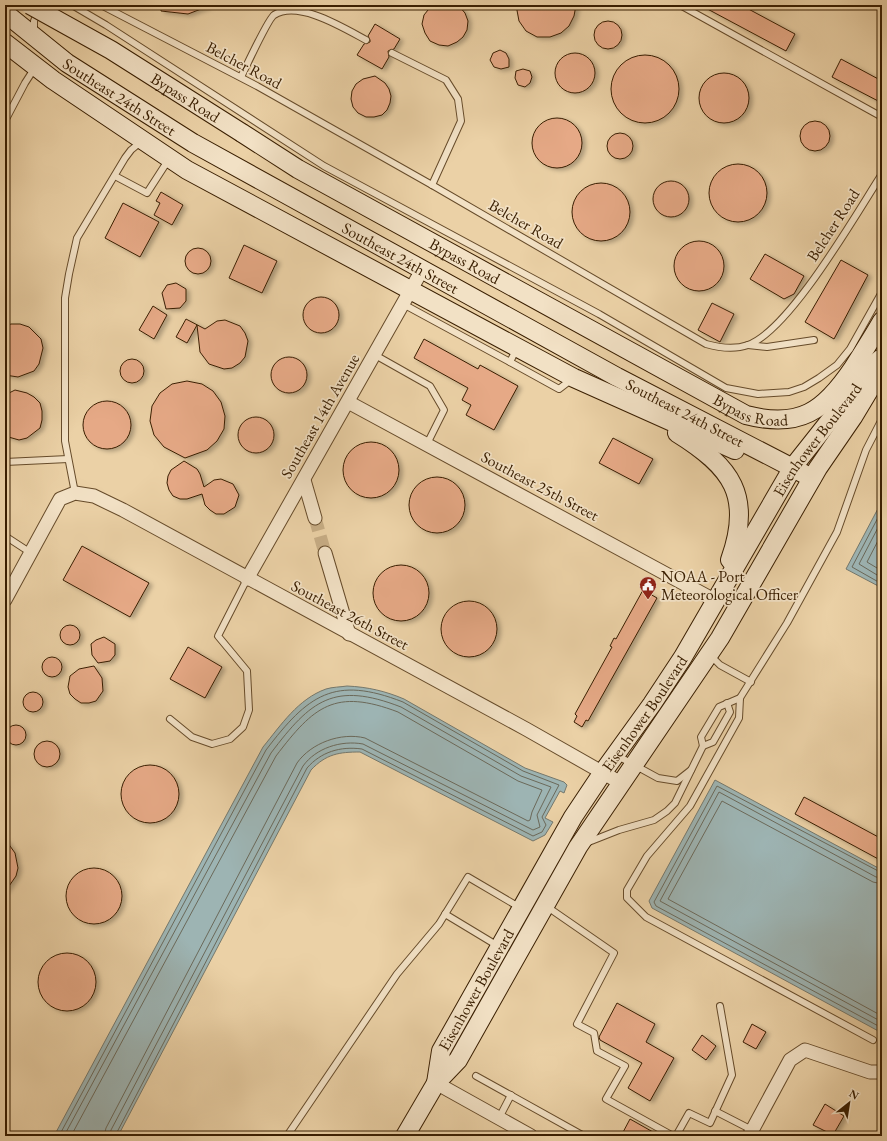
<svg xmlns="http://www.w3.org/2000/svg" width="887" height="1141" font-family="'EB Garamond',serif">
<style>
.water{fill:#9db4b3;stroke:#75786c}
.lines{fill:none;stroke-linecap:round;stroke-linejoin:round}
.shore{stroke:#6b695a;stroke-width:1}
.building{fill:#e6a986;stroke:#391e01;filter:url(#shadow)}
.street-tunnel{stroke:#c7ad85;stroke-width:13;stroke-dasharray:13 6;stroke-linecap:butt}
.lane-casing{stroke:#664b2a;stroke-width:8}
.street-casing{stroke:#664b2a;stroke-width:15}
.secondary-casing{stroke:#391e01;stroke-width:20}
.lane{stroke:#f2e1c5;stroke-width:6}
.street{stroke:#f2e1c5;stroke-width:13}
.secondary{stroke:#f2e1c5;stroke-width:18}
.secondary-bridge-casing{stroke:#391e01;stroke-width:20;stroke-linecap:butt}
.secondary-bridge{stroke:#f2e1c5;stroke-width:18}
.labels{text-anchor:middle;dominant-baseline:central;stroke-width:3.5;stroke-linejoin:round;paint-order:stroke}
.street-label{font-size:16px;fill:#391e01;stroke:#f2e1c5}
.poi-label{font-size:16px;fill:#391e01;stroke:#f2e1c5;text-anchor:start}
</style>
<defs>
<filter id="shadow"><feDropShadow dx="3.5" dy="2" stdDeviation="2" flood-color="#0004"/></filter>
</defs>
<rect width="100%" height="100%" fill="#ebd1a6"/>
<filter id="stains"><feTurbulence type="fractalNoise" baseFrequency=".005" numOctaves="4"/><feColorMatrix values="0 0 0 0 .2 0 0 0 0 .09 0 0 0 0 .02 0 0 0 .5 -.17"/></filter>
<radialGradient id="worn" r=".72"><stop offset=".6" stop-color="#630" stop-opacity="0"/><stop offset="1" stop-color="#630" stop-opacity=".3"/></radialGradient>
<g class="water">
<path d="M882,501V588L846,569Z"/>
<path d="M347,686C368,687 385,691 404,699L525,768L564,782L567,785L564,793L560,791L545,818L553,822L545,835L533,841L360,752C339,752 326,754 311,770L118,1136H54L263,747C281,725 298,699 326,689C332,687 341,687 347,686Z"/>
<path d="M715,780L882,870V1033L652,908L649,901Z"/>
</g>
<g class="lines">
<g class="shore">
<path d="M882,510L852,567L882,584"/>
<path d="M882,520L859,564L882,578"/>
<path d="M882,533L867,562L882,571"/>
<path d="M882,873L717,786L654,902L656,906L882,1028"/>
<path d="M882,878L876,877L719,792L660,901L882,1022"/>
<path d="M882,884L873,882L722,801L668,899L882,1016"/>
<path d="M59,1136L266,750C308,695 334,675 403,702L523,771L559,785L542,817L546,825L542,832L533,836L362,749C340,746 321,752 307,768L115,1136"/>
<path d="M64,1136L271,753C311,700 334,681 401,707L521,776L551,787L537,815L540,827L533,830L363,744C341,740 316,748 303,766L111,1130L110,1136"/>
<path d="M71,1136L276,756C314,706 335,688 398,712L518,781L542,790L532,812L530,820L528,821L365,738C341,732 311,743 297,763L106,1128L104,1136"/>
</g>
</g>
<g class="building">
<path d="M161,5H209V6L188,14L161,11Z"/>
<path d="M432,5H458L465,13L468,21L467,30L463,37L457,42L448,46L439,45L430,41L425,33L422,24L424,15Z"/>
<path d="M516,5H576L574,16L569,26L561,33L550,37H537L526,31L519,21Z"/>
<path d="M700,5H741L795,34L786,51Z"/>
<circle cx="608" cy="35" r="14"/>
<path d="M375,24L400,39L394,49L388,51L389,57L382,69L357,55L364,44L370,42V40L368,36Z"/>
<path d="M500,50L506,53L509,59V67L501,69L494,67L490,60L493,53Z"/>
<circle cx="575" cy="73" r="20"/>
<circle cx="645" cy="89" r="34"/>
<path d="M841,59L882,81V103L832,77Z"/>
<path d="M523,69L530,71L532,77L530,83L525,87L518,85L515,78L516,71Z"/>
<circle cx="724" cy="98" r="25"/>
<path d="M375,76L385,83L389,89L391,96L390,103L387,110L382,115L374,117H366L358,113L353,107L351,99L352,91L356,84L363,79Z"/>
<circle cx="557" cy="143" r="25"/>
<circle cx="815" cy="136" r="15"/>
<circle cx="620" cy="146" r="13"/>
<circle cx="738" cy="193" r="29"/>
<circle cx="671" cy="199" r="18"/>
<circle cx="601" cy="212" r="29"/>
<path d="M161,192L183,205L172,225L154,215L160,203L156,201Z"/>
<path d="M123,203L159,222L140,257L105,238Z"/>
<circle cx="699" cy="266" r="25"/>
<path d="M244,245L277,261L262,293L229,278Z"/>
<circle cx="198" cy="261" r="13"/>
<path d="M765,254L804,276L794,294L784,299L750,279Z"/>
<path d="M841,260L868,275L834,339L805,322Z"/>
<path d="M176,283L186,289V301L180,308L166,309L162,293L167,285Z"/>
<circle cx="321" cy="315" r="18"/>
<path d="M712,303L734,314L720,342L698,330Z"/>
<path d="M153,306L167,315L154,339L139,330Z"/>
<path d="M186,319L205,329L217,321L225,320L240,326L245,333L248,341L245,357L240,363L232,368L224,369L209,364L200,352L197,325L187,343L176,337Z"/>
<path d="M11,324H20L29,327L41,339L43,348L39,364L34,371L18,377L5,375V326Z"/>
<path d="M424,339L478,369L480,365L518,386L494,430L466,415L471,405L462,400L468,388L414,358Z"/>
<circle cx="289" cy="375" r="18"/>
<circle cx="132" cy="371" r="12"/>
<path d="M187,381L202,384L213,391L221,402L225,416L224,429L217,441L207,450L185,458L164,447L154,435L150,421L152,406L160,393L172,384Z"/>
<path d="M15,390L27,393L34,397L40,403L42,411V420L40,428L27,438L19,440L5,436V395Z"/>
<circle cx="107" cy="425" r="24"/>
<circle cx="256" cy="435" r="18"/>
<path d="M613,438L653,459L639,484L599,463Z"/>
<circle cx="371" cy="470" r="28"/>
<path d="M184,461L197,469L200,474L204,487L214,480L221,479L233,484L239,495L235,507L224,514H216L210,510L205,505L202,494L187,499H180L173,496L169,490L167,483L168,476L171,470Z"/>
<circle cx="437" cy="505" r="28"/>
<path d="M82,546L149,583L130,617L63,580Z"/>
<circle cx="401" cy="593" r="28"/>
<path d="M643,590L657,598L588,721L586,720L582,727L574,722L577,716L575,714L612,647L610,646L614,638L616,639Z"/>
<circle cx="469" cy="629" r="28"/>
<circle cx="70" cy="635" r="10"/>
<path d="M104,637L115,644V655L110,661L98,663L92,655L91,644L96,640Z"/>
<path d="M188,647L222,667L205,698L170,679Z"/>
<circle cx="52" cy="667" r="10"/>
<path d="M94,666L102,678L103,691L96,701L89,703H81L75,699L70,694L68,687L70,676L79,669Z"/>
<circle cx="33" cy="702" r="10"/>
<circle cx="16" cy="735" r="10"/>
<circle cx="47" cy="754" r="13"/>
<circle cx="150" cy="794" r="29"/>
<path d="M804,797L882,839V861L795,814Z"/>
<path d="M5,839L15,853L18,868L16,876L5,892Z"/>
<circle cx="94" cy="896" r="28"/>
<circle cx="67" cy="982" r="29"/>
<path d="M617,1003L655,1024L646,1042L674,1058L650,1101L628,1088L642,1063L600,1040L599,1037Z"/>
<path d="M752,1024L766,1032L756,1049L743,1042Z"/>
<path d="M702,1035L716,1046L706,1060L692,1050Z"/>
<path d="M825,1104L844,1116L833,1135L813,1125Z"/>
<path d="M630,1119L660,1136H621Z"/>
</g>
<g class="lines">
<path class="street-tunnel" d="M315,518L325,553"/>
<g class="lane-casing">
<g id="lane">
<path d="M72,5L106,25L324,166L599,314L726,388L758,394L789,392L804,387L819,378L837,365L850,349L882,292"/>
<path d="M101,5L257,86L432,185L706,344C720,348 734,350 748,345C790,330 856,214 882,174"/>
<path d="M680,5L882,117"/>
<path d="M34,33V21L38,11"/>
<path d="M392,53L446,80L458,99L461,121L432,185"/>
<path d="M241,77C246,67 268,19 274,15C298,0 342,27 366,40"/>
<path d="M5,121L25,83L34,69"/>
<path d="M115,176L147,193L169,159"/>
<path d="M403,304L510,362L517,348"/>
<path d="M748,345L767,347L814,340"/>
<path d="M375,355L430,386L444,410L427,444"/>
<path d="M510,362L559,389L572,379"/>
<path d="M5,462L68,459"/>
<path d="M75,493L65,441V298L69,274L77,238L125,158L131,150L142,141"/>
<path d="M5,536L31,553"/>
<path d="M711,656L720,665L751,682"/>
<path d="M170,719L192,737L212,744L230,739L243,727L249,710L247,671L218,636L247,579"/>
<path d="M703,746L713,742L730,712L727,703"/>
<path d="M616,755L658,778L677,781L691,770"/>
<path d="M586,843L619,830L654,820L667,811L675,803L703,746L701,737L719,707L740,698"/>
<path d="M546,906L614,953L577,1024L594,1033L597,1051L625,1066L606,1099L673,1136"/>
<path d="M445,914L498,946"/>
<path d="M873,1040L646,917L627,898V890L647,856L690,806L739,718L740,698L787,623L837,532L866,450L882,419"/>
<path d="M476,1076L584,1136"/>
<path d="M715,1111L752,1130"/>
<path d="M499,1118L511,1095"/>
<path d="M287,1136L397,974L439,924L468,877L519,907"/>
<path d="M676,1136L689,1113L710,1123L732,1075L720,1006"/>
</g>
</g>
<g class="street-casing">
<g id="street">
<path d="M348,402L716,601"/>
<path d="M304,480L315,518"/>
<path d="M325,553L349,634"/>
<path d="M247,579L422,270"/>
<path d="M5,600L60,499L75,493L94,496L123,510L526,729L621,783"/>
<path d="M436,1083L531,1136"/>
<path d="M749,1136L790,1060L805,1050L870,1072H882"/>
</g>
</g>
<g class="secondary-casing">
<g id="secondary">
<path id="s1" d="M5,13L67,63L193,143L617,377L812,478"/>
<path d="M5,43L53,80L187,170L574,378L735,450"/>
<path id="s2" d="M242,133L298,169L746,415C800,429 824,411 853,368C863,352 873,337 882,321"/>
<path d="M677,433C732,467 753,496 730,560"/>
<path id="s3" d="M436,1083L441,1051L573,817L603,772L652,704L683,657L793,467L854,390L866,371L875,363"/>
<path d="M405,1136L436,1083L458,1060L578,847L720,638L818,468L853,417L874,382L880,359"/>
</g>
</g>
<use href="#lane" class="lane"/>
<use href="#street" class="street"/>
<use href="#secondary" class="secondary"/>
<g class="secondary-bridge-casing">
<g id="secondary-bridge">
<path id="s4" d="M30,5L111,50L242,133"/>
</g>
</g>
<use href="#secondary-bridge" class="secondary-bridge"/>
</g>
<defs>
<g id="civic-pin" transform="scale(0.9)"><path d="M0 17L-7.5 6A9.5 9.5 0 1 1 7.5 6Z" fill="#8f2418" stroke="#f2e1c5"/><path d="M-.6-6.5H3V-4.5H.6V-3L4-1V1h2V6H-6V1h2V-1L-.6-3ZM-1.2 2.5V6h2.4V2.5Z" fill="#fff"/></g>
</defs>
<g fill-rule="evenodd">
<use href="#civic-pin" x="648" y="585"/>
</g>
<g class="labels">
<g class="street-label">
<text transform="translate(244 65) rotate(28)">Belcher Road</text>
<text stroke="none"><textPath href="#s1" startOffset="142">Southeast 24th Street</textPath></text>
<text stroke="none"><textPath href="#s4" startOffset="181">Bypass Road</textPath></text>
<text transform="translate(526 224) rotate(30)">Belcher Road</text>
<text transform="translate(833 225) rotate(-57)">Belcher Road</text>
<text stroke="none"><textPath href="#s1" startOffset="466">Southeast 24th Street</textPath></text>
<text stroke="none"><textPath href="#s2" startOffset="257">Bypass Road</textPath></text>
<text stroke="none"><textPath href="#s2" startOffset="581">Bypass Road</textPath></text>
<text stroke="none"><textPath href="#s1" startOffset="790">Southeast 24th Street</textPath></text>
<text transform="translate(320 416) rotate(-60)">Southeast 14th Avenue</text>
<text stroke="none"><textPath href="#s3" startOffset="751">Eisenhower Boulevard</textPath></text>
<text transform="translate(540 486) rotate(28)">Southeast 25th Street</text>
<text transform="translate(350 615) rotate(28)">Southeast 26th Street</text>
<text stroke="none"><textPath href="#s3" startOffset="427">Eisenhower Boulevard</textPath></text>
<text stroke="none"><textPath href="#s3" startOffset="103">Eisenhower Boulevard</textPath></text>
</g>
<g class="poi-label">
<text x="661" y="576">NOAA - Port<tspan x="661" dy="18">Meteorological Officer</tspan></text>
</g>
</g>
<rect width="887" height="1141" fill="none" stroke="#ebd1a6" stroke-width="20"/>
<rect x="6" y="6" width="875" height="1129" fill="none" stroke="#391e01" stroke-width="2"/>
<rect x="10" y="10" width="867" height="1121" fill="none" stroke="#391e01"/>
<g transform="translate(849 1103) rotate(30)" stroke="#f2e1c5" stroke-width="3" paint-order="stroke">
<path d="M0-3L7 15L0 10L-7 15Z" fill="#391e01"/>
<text y="-6" font-size="11" font-weight="bold" text-anchor="middle" fill="#391e01">N</text>
</g>
<rect width="100%" height="100%" filter="url(#stains)"/>
<rect width="100%" height="100%" fill="url(#worn)"/>
</svg>
